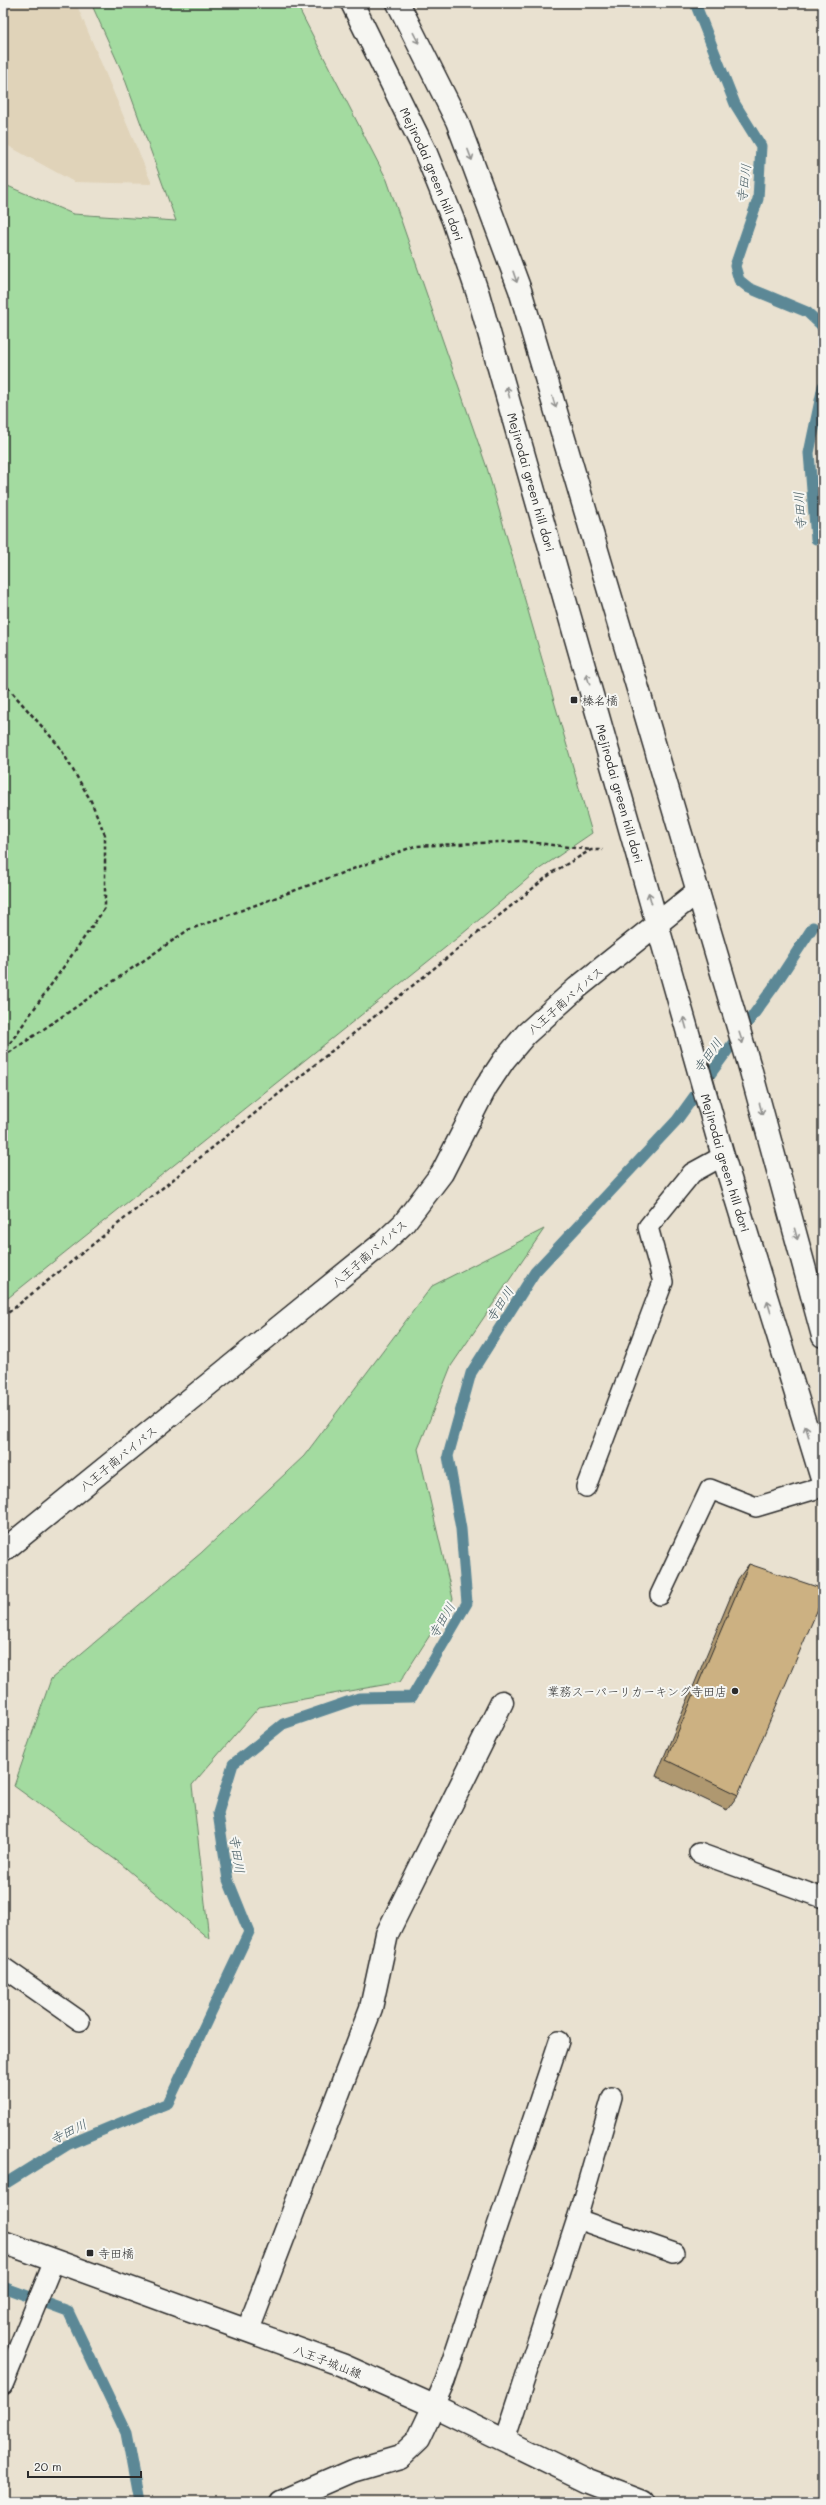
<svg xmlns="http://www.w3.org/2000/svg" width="826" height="2505" font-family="Mali,'Klee One',sans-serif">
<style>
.built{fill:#e0d3b9}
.green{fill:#a3dba0;stroke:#678366}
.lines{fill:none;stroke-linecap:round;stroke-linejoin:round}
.stream{stroke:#5c8896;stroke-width:11}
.service-casing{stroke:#2b2b2b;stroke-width:22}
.minor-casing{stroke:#2b2b2b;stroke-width:25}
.tertiary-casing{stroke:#2b2b2b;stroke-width:25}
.secondary-casing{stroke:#2b2b2b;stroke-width:25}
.trunk-casing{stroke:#2b2b2b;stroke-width:25}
.path{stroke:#2b2b2b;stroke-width:2.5;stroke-dasharray:4 3;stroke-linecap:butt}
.service{stroke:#f6f6f2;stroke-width:19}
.minor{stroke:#f6f6f2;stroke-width:22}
.tertiary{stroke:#f6f6f2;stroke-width:22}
.secondary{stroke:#f6f6f2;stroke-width:22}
.trunk{stroke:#f6f6f2;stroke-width:22}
.wall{fill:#af9870;stroke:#2b2b2b}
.building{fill:#ccb182;stroke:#2b2b2b}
.oneway{stroke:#90908e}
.poi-dot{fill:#2b2b2b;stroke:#f6f6f2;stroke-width:1.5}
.labels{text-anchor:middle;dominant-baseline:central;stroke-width:4;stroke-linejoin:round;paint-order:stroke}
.street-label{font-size:12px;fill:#2b2b2b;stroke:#f6f6f2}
.poi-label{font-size:12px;fill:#2b2b2b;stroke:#f6f6f2;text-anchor:start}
.water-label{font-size:13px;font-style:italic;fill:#445a61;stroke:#f6f6f2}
</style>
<rect width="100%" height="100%" fill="#e9e1d0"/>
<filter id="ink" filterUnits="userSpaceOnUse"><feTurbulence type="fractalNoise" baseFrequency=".025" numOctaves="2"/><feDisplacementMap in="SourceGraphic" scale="8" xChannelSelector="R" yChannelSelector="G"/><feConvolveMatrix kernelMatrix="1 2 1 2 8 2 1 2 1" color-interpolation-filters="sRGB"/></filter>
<g filter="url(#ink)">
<path class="built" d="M3,3H76L152,184L74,182L3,143Z"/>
<g class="green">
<path d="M91,3H296L387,180L487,468L592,833L538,870L461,935L3,1302V184L73,214L176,221L123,74Z"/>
<path d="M544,1229L451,1366L418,1449L453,1599L400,1682L259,1707L192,1785L209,1939L120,1863L14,1786L51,1679L201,1553L304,1456L432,1286Z"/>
</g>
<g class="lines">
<g class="stream">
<path d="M695,3L735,104L761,146L758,199L735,266L739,280L749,288L807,312L821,325L823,329"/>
<path d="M816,539L809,453L823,386"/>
<path d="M3,2185L67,2145L168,2103L249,1932L228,1880L218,1813L233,1764L283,1724L359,1698L412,1697L467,1603L461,1529L448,1456L471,1373L535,1272L677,1120L775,985L813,927"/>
<path d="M3,2287L68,2311L126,2433L139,2502"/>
</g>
<g class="service-casing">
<g id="service">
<path d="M586,1487L663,1282L648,1227L692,1173L723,1156"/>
<path d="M660,1595L710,1489L756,1507L823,1487"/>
<path d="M699,1853L823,1898"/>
<path d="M3,1967L80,2021"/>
<path d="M577,2219L674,2253"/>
<path d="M3,2385L54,2261"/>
<path d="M434,2406L445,2381L559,2041"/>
<path d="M505,2440L577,2219L612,2097"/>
</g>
</g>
<g class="minor-casing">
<g id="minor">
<path d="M248,2330L371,2008L387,1934L502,1702"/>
<path d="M281,2502L352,2471L400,2457L418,2440L434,2406"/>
</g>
</g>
<g class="tertiary-casing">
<g id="tertiary">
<path id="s1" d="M352,3L425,151L453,220L478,294L723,1156L823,1482"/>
<path d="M398,3L457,121L520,290L751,1071L823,1336"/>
</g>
</g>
<g class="secondary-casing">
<path id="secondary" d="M3,2242L342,2365L434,2406L588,2481L643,2502"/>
</g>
<g class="trunk-casing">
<path id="trunk" d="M3,1551L384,1242L404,1223L442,1173L486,1087L504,1060L526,1034L577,988L698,891"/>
</g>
<g class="path">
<path d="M3,682L59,746L91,801L105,835V908L3,1053"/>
<path d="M3,1057L188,930L415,846L522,841L591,850"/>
<path d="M3,1317L553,872L591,850H603"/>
</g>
<use href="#service" class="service"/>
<use href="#minor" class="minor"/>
<use href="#tertiary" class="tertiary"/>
<use href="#secondary" class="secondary"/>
<use href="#trunk" class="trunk"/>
</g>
<path class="wall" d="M749,1564L738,1795L727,1810L656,1776L738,1579Z"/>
<path class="building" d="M749,1564L823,1589V1597L738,1795L666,1760Z"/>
<defs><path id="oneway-shaft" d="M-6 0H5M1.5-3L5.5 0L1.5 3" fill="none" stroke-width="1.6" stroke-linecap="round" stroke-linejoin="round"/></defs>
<g class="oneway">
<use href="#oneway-shaft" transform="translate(416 38) rotate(63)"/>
<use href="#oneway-shaft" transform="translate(470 155) rotate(69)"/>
<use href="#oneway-shaft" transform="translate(515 277) rotate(71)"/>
<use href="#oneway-shaft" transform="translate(508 392) rotate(-105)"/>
<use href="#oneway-shaft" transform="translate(554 402) rotate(73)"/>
<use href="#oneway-shaft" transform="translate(588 679) rotate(-106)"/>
<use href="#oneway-shaft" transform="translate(650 898) rotate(-106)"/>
<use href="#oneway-shaft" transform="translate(685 1023) rotate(-106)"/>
<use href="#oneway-shaft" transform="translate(741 1038) rotate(72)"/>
<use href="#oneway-shaft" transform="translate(761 1109) rotate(75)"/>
<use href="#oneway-shaft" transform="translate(796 1234) rotate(75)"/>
<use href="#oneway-shaft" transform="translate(769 1307) rotate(-107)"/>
<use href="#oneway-shaft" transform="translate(807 1431) rotate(-107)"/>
</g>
</g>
<g class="poi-dot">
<rect x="570" y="696" width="8" height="8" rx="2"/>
<circle cx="735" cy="1691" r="4"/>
<rect x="86" y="2249" width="8" height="8" rx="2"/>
</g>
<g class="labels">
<g class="street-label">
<text stroke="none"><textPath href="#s1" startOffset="189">Mejirodai green hill dori</textPath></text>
<text stroke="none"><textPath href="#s1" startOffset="513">Mejirodai green hill dori</textPath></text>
<text stroke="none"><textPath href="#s1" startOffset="837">Mejirodai green hill dori</textPath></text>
<text transform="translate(565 1000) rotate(-41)">八王子南バイパス</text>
<text stroke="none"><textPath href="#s1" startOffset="1221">Mejirodai green hill dori</textPath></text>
<text transform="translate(369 1253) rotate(-41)">八王子南バイパス</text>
<text transform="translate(118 1458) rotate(-39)">八王子南バイパス</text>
<text transform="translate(328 2361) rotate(21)">八王子城山線</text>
</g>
<g class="poi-label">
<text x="582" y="700">榛名橋</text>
<text x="727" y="1691" text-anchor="end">業務スーパーリカーキング寺田店</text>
<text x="98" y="2253">寺田橋</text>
</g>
<g class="water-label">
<text transform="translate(743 183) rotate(-83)">寺田川</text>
<text transform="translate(799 511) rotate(-94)">寺田川</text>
<text transform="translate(707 1055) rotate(-54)">寺田川</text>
<text transform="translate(499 1304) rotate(-57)">寺田川</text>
<text transform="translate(441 1620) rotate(-59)">寺田川</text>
<text transform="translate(238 1854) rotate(81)">寺田川</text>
<text transform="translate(68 2131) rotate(-26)">寺田川</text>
</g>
</g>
<rect width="826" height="2505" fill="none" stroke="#f6f6f2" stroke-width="16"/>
<rect x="8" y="8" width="810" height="2489" fill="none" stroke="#2b2b2b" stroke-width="1.5" filter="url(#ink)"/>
<path d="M28 2471v6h113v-6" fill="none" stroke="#2b2b2b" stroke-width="2"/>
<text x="34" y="2471" font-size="12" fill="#2b2b2b" stroke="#f6f6f2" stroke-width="3" paint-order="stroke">20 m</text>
</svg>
